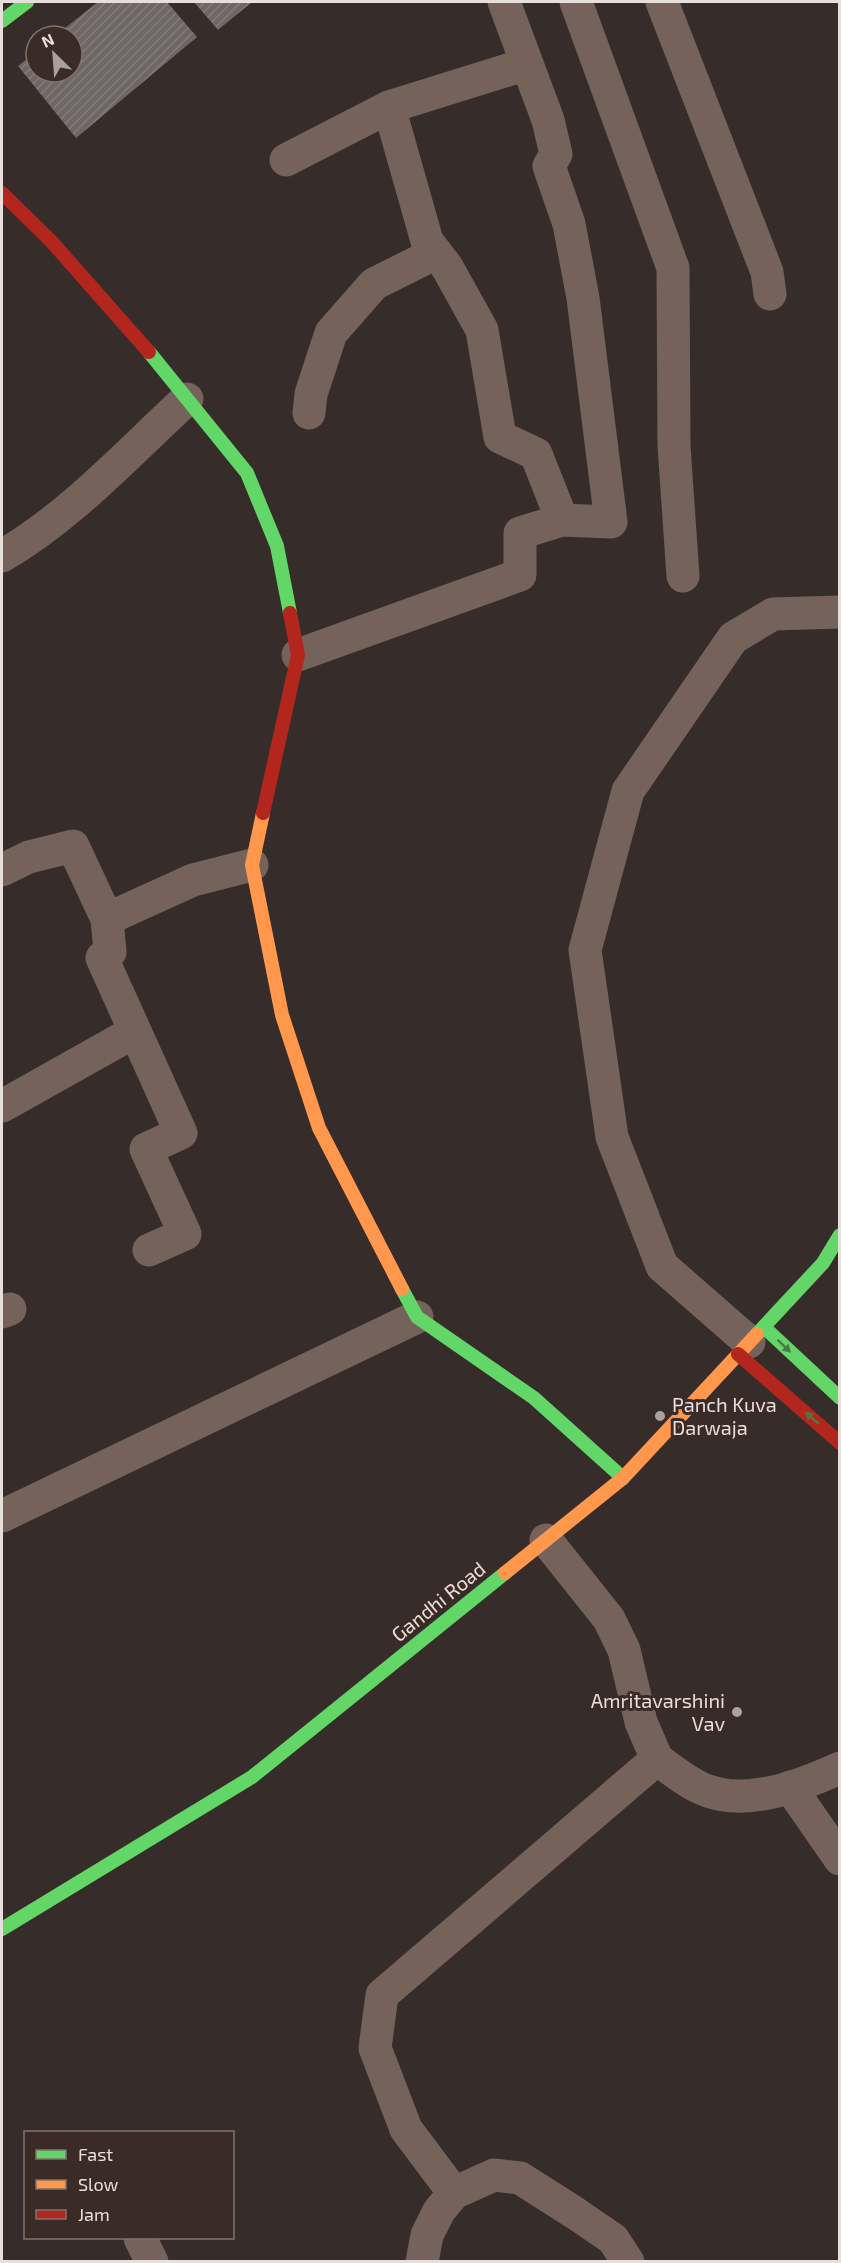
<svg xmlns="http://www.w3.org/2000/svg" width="841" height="2263" font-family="'Exo 2',sans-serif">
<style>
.building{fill:url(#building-hatch)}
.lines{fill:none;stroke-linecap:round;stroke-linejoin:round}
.street{stroke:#74625b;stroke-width:33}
.fast{stroke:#63d668;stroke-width:14}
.slow{stroke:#ff974d;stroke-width:14}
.jam{stroke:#b3261e;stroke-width:14}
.oneway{fill:#4c7844}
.poi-dot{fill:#aaa09d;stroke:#3a2b26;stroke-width:2}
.labels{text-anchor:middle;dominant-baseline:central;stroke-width:6;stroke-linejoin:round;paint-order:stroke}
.poi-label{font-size:20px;fill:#e8dedb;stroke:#3a2b26;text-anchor:start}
.street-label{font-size:20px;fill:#e8dedb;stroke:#3a2b26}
</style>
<defs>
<pattern id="building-hatch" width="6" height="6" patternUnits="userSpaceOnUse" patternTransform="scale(1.5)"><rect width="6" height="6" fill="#6f6765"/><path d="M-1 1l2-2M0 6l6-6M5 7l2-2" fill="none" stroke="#847c7a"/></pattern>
</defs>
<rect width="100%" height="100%" fill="#362d2a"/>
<g class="building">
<path d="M98,2H167L197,37L76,138L18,66L36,52V72H72V36H55Z"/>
<path d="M194,2H252L218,30Z"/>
</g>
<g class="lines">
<g class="street">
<path d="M576,2L673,268L674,446L683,576"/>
<path d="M662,2L767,272L770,294"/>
<path d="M389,107L527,64"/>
<path d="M286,160L389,107L427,241L447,267L482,330L500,437L536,454L562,520"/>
<path d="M309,413L311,394L331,333L374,284L436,253"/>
<path d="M2,556C71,516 128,453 187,399"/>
<path d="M298,655L520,575V533L562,520L611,522L583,298L569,224L549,166L556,154L548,120L504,2"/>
<path d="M2,870L29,857L73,846L107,919L193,880L252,865"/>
<path d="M107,919L110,952L102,958L181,1133L146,1149L185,1234L149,1250"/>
<path d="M2,1106L134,1032"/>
<path d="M2,1312L10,1309"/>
<path d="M749,1342L662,1266L612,1137L585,950L628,791L733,638L773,614L840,612"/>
<path d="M2,1516L417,1317"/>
<path d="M546,1540L609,1619L624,1650L641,1722L657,1759"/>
<path d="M790,1787L840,1859"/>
<path d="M454,2193L406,2129L375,2048L382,1995L657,1759C672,1770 690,1785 708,1791C750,1806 802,1785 840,1768"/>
<path d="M140,2238L152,2262"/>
<path d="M422,2262L427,2235L439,2211L454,2193L494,2175L520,2178L575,2213L613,2239L628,2262"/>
</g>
<g class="fast">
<path d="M2,21L27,2"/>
<path d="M149,352L247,473L277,546L290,613"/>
<path d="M402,1289L417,1317L534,1398L623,1478"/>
<path d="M764,1327L840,1398"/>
<path d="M757,1334L823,1263L840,1235"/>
<path d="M2,1929L252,1777L505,1573"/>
</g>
<g class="slow">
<path d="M263,813L252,865L282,1015L319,1128L402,1289"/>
<path d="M505,1573L623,1478L757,1334"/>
</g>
<g class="jam">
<path d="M2,193L51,241L149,352"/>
<path d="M263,813L298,655L290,613"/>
<path d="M738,1354L840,1443"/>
</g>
</g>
<defs><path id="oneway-solid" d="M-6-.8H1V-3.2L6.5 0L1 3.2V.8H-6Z" transform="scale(1.5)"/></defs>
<g class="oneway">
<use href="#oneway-solid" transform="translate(784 1346) rotate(44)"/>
<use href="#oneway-solid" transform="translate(812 1418) rotate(-139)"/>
</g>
<g class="poi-dot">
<circle cx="660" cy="1416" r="6"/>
<circle cx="737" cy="1712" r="6"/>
</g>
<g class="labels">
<g class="poi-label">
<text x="672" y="1404">Panch Kuva<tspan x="672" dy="23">Darwaja</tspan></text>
<text x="725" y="1700" text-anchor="end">Amritavarshini<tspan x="725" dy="23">Vav</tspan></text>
</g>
<g class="street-label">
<text transform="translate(438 1601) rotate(-39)">Gandhi Road</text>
</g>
</g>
<rect width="841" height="2263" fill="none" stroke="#e8dedb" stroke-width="6"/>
<rect x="24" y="2131" width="210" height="108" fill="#3a2b26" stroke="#80736e" stroke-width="1.5"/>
<rect x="36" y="2150" width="30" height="9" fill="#63d668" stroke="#80736e" stroke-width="1.5"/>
<text x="78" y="2161" font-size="18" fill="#e8dedb">Fast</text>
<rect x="36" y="2180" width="30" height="9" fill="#ff974d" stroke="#80736e" stroke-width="1.5"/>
<text x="78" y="2191" font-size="18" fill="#e8dedb">Slow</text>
<rect x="36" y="2210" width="30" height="9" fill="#b3261e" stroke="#80736e" stroke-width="1.5"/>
<text x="78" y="2221" font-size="18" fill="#e8dedb">Jam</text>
<g transform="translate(54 54) rotate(335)"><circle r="28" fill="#3a2b26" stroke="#80736e" stroke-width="1.5"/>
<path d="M0-4.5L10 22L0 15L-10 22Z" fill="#aaa09d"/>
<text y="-9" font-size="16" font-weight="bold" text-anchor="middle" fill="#e8dedb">N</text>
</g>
</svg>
